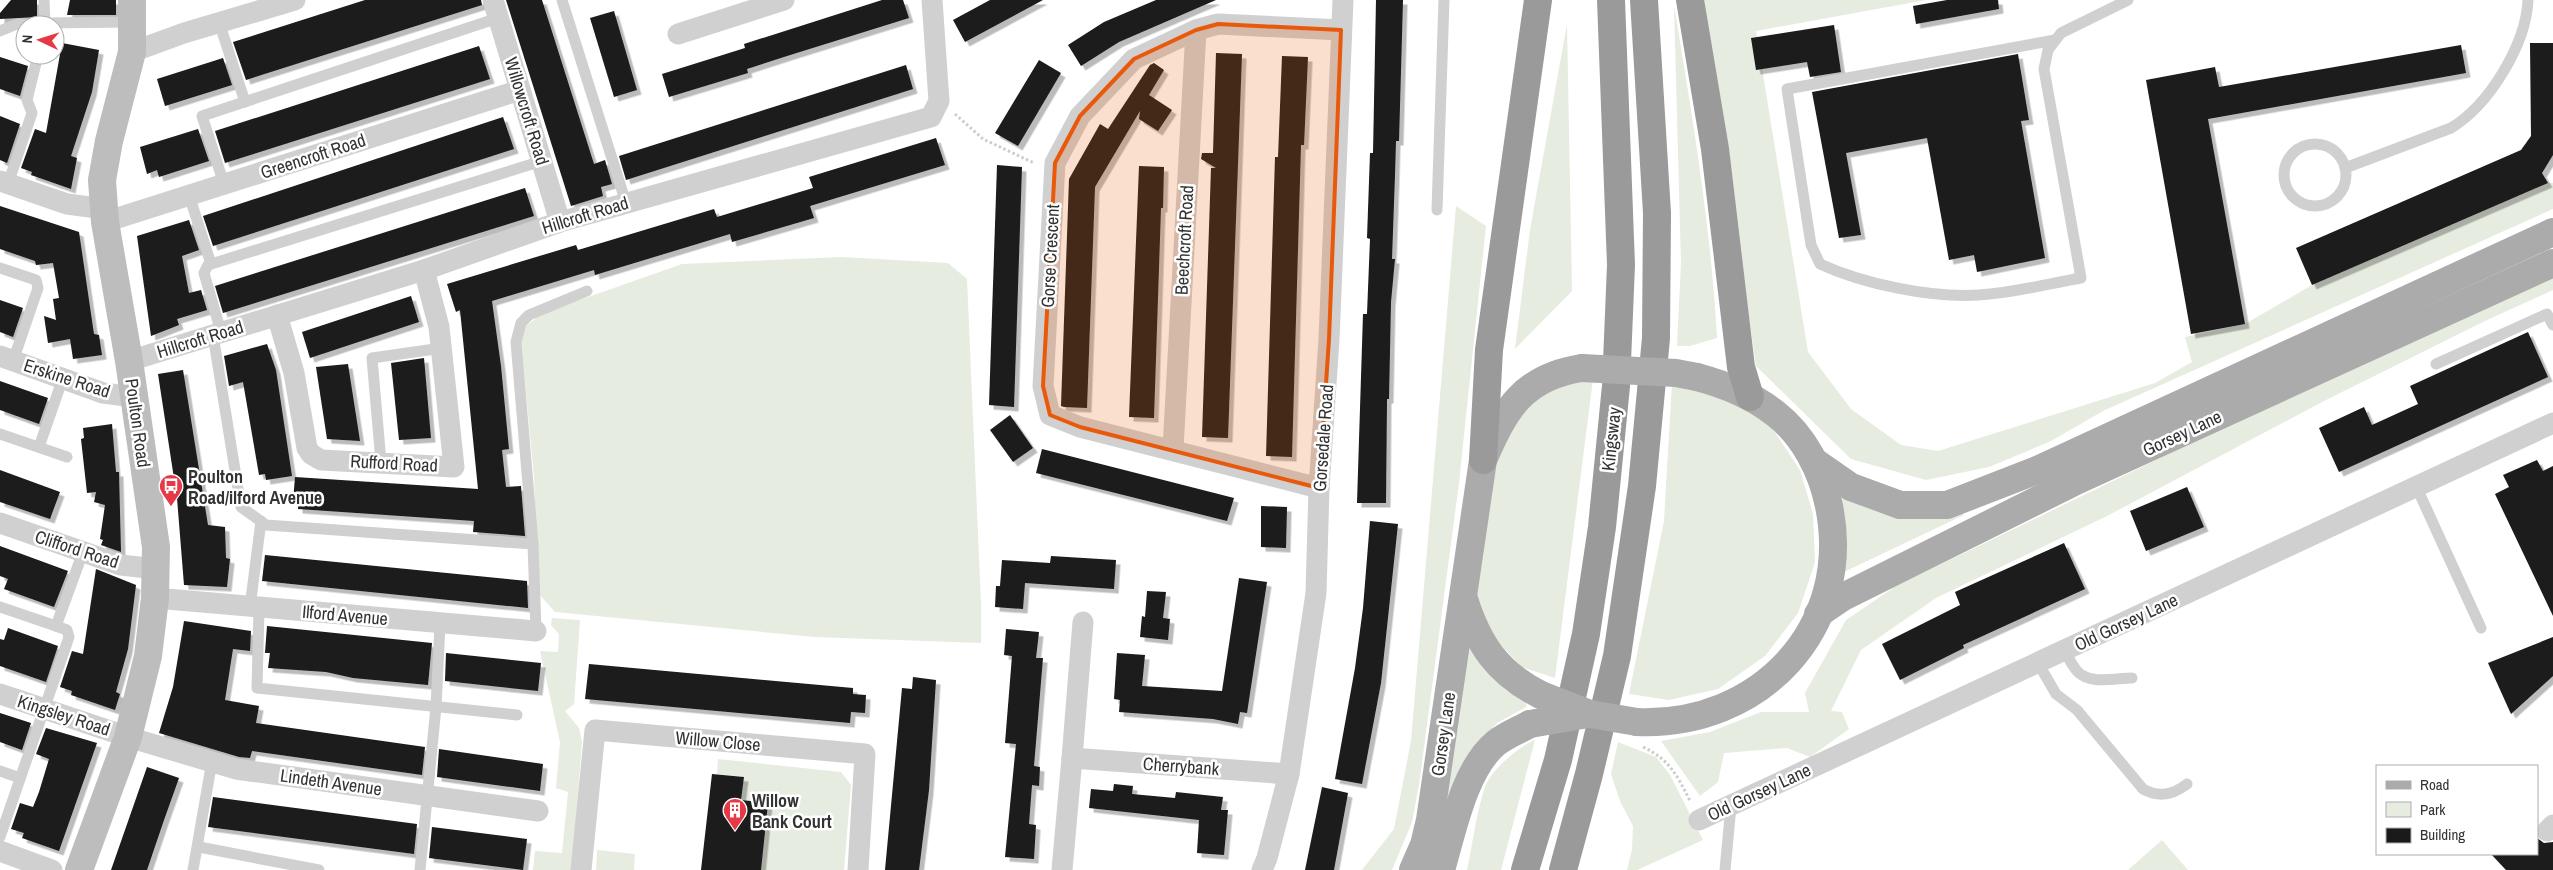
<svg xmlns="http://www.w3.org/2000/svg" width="2553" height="870" font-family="'Archivo Narrow',sans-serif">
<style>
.green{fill:#e6ecdf}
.building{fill:#1a1a1a;filter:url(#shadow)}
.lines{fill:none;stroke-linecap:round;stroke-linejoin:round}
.path{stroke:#cdcdcd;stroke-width:3;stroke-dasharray:2.5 2.5;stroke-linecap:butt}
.lane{stroke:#d0d0d0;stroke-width:11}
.street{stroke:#d0d0d0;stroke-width:21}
.secondary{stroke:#bdbdbd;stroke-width:28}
.primary{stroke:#ababab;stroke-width:28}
.highway{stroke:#9a9a9a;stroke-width:28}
.primary-bridge{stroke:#ababab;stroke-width:28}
.marked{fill:#e8590c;fill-opacity:0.2;stroke:#e8590c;stroke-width:4;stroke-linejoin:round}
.labels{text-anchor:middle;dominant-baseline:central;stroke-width:5;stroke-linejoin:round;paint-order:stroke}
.street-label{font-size:18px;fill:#333;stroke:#fff}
.poi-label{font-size:18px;font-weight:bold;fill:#333;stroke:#fff;text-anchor:start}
</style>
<defs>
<filter id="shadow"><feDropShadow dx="4.5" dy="4.5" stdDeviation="0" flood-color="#0004"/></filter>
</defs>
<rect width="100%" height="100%" fill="#fff"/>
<g class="green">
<path d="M1704,0H1926L1756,31L1808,352L1851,409L1901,445L1938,451L2155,383L2192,362L2185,337L2245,324L2312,285L2548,183H2553V209L2103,411L2051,441L1989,467L1926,480L1851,459L1756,366Z"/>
<path d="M1674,5C1692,115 1711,226 1717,338L1690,346H1677L1681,263Z"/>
<path d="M1567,24L1572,291L1515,349L1530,230Z"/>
<path d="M1456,206L1486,226L1459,483L1419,785L1412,822L1392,870H1362L1394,829L1411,741Z"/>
<path d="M841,257L948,263L967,279L981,604V643L815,637L555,612L538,593L534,477L521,339L526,326L543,313L682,264Z"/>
<path d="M2553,274V290L2487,320L2324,401L2107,516L1936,598L1861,650L1831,711L1842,712L1849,729L1810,757L1787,748L1724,753L1718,782L1700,796L1661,741L1710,732L1761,712H1809L1805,693L1846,620L1896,586L2307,387Z"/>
<path d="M1593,379L1555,678L1522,667L1492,636L1476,591L1495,452L1537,392Z"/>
<path d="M1672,383L1721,395L1770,425L1800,470L1813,514L1815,562L1798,613L1765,656L1718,689L1669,700L1629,694L1664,521Z"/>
<path d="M1838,488L1960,511L1964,515L1846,571L1842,570C1846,541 1847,515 1838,488Z"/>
<path d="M552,618L580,620L574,704L565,711L579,728L582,742L572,870H533L535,851L562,853L568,792L556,788L560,742L540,651L558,652L559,634L551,625Z"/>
<path d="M1466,641L1486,669L1507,691L1527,698L1526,707L1497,723L1471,750L1444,815Z"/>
<path d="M1535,740L1501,870H1467C1473,843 1476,813 1485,787C1491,770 1519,746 1535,740Z"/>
<path d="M1618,742L1656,757L1670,775L1703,840L1637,870H1627L1632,850L1633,826L1620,801L1611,774Z"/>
<path d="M718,759L841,772L851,785L844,870H761L741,800L744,777L717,774Z"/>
<path d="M2162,840L2188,870H2128Z"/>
<path d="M597,850L635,854L634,870H596Z"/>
</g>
<g class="building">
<path d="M11,0H37V17L0,19V13Z"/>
<path d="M70,0H116V15H67Z"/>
<path d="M365,0H481L482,5L246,80L233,42Z"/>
<path d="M506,0H542L594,164L605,160L612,184L601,187L603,196L571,206Z"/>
<path d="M882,0H903L909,18L787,56L747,69L748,73L669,97L662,74L745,48L744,44Z"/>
<path d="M990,0H1043L965,42L953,20Z"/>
<path d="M1156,0H1216L1119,42L1081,66L1068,45L1104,22Z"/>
<path d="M1376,0H1403L1399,141H1396L1395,175L1392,259H1395L1391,302L1389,399H1387L1386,503H1357L1363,314H1367L1370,239L1367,238L1370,153H1373Z"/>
<path d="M1947,0H1998L1999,9L1916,24L1913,6Z"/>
<path d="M614,11L637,90L614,97L590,18Z"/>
<path d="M1834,25L1841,72L1810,77L1807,62L1756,70L1751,38Z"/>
<path d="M62,43L99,50L92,92L71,156L77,158L71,189L31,175L32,172L21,168L35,129L46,133Z"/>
<path d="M2530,43H2553V155L2542,173L2548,183L2312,285L2296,248L2521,150L2531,136Z"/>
<path d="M2461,45L2466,73L2208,119L2245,324L2191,334L2146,80L2215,67L2219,87Z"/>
<path d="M479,46L490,79L225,163L215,131Z"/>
<path d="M1216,53L1242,54L1228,438L1202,437L1211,168H1216L1201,159L1202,153H1213Z"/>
<path d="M2018,54L2029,120L2021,121L2045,258L1977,272L1974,255L1949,260L1927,138L1846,153L1861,235L1839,238L1812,92Z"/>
<path d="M1282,56L1308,57L1304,145H1301L1292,457L1266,456L1275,157H1278Z"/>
<path d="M0,57L28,66L20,96L0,89Z"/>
<path d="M223,58L232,85L165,106L157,79Z"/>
<path d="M1039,60L1061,73L1018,146L995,133Z"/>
<path d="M1154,63L1164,70L1149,95L1172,110L1158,131L1139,119L1140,111L1095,187L1087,408L1064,407L1061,406L1069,179L1100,124L1108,129L1150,65Z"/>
<path d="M906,65L913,89L626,180L619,156Z"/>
<path d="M0,116L20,124L7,163L0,160Z"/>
<path d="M503,117L514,149L213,246L203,216Z"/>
<path d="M198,129L209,161L159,177L157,170L147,174L140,147Z"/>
<path d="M936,138L945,165L810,206L814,218L732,242L730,234L595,275L594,270L492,301L501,366L509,449L502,450L506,487L521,486L525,536L473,532L474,521L298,509V502H293L295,477L478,489L460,310L456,312L447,284L576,245L578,250L714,209L717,217L813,188L809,177Z"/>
<path d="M997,165L1022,167L1014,407L989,405Z"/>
<path d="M1139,166L1164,167L1163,208H1161L1154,418L1129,417Z"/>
<path d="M525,188L534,216L223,313L215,286Z"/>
<path d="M0,206L79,232L94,334L99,335L102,355L73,359L70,339L48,343L44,316L56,320L53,299L59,298L53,263L36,265L35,261L0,249Z"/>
<path d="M189,220L199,250L182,256L189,293L201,290L207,310L177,319L179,325L151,336L137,236Z"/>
<path d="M411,296L419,322L310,358L302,332Z"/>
<path d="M0,300L23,308L13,337L0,332Z"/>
<path d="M2528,332L2548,377L2339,472L2319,428L2364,407L2372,425L2418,404L2410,386Z"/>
<path d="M267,344L276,370L292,476L266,480L265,474L259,475L243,382L229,386L224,356Z"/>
<path d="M424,358L431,438L399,440L391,363Z"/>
<path d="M348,364L360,441L327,439L316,367Z"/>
<path d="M183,370L208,525L225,527L226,558L230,559L227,587L184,585L177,498L158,374Z"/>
<path d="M0,381L48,398L39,424L0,410Z"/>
<path d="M1010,415L1033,448L1013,462L990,430Z"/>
<path d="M112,424L116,472H119L121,552L101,545L103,540L100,539L105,505L94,502L96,492L87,493L81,439L84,438L83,428Z"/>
<path d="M1042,449L1234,498L1227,521L1036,473Z"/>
<path d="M2537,460L2543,471L2553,466V616L2495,494L2509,487L2503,475Z"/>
<path d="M0,470L60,492L50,519L0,502Z"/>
<path d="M2187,487L2204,527L2146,551L2130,511Z"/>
<path d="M1261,506L1287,507L1286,548L1261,547Z"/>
<path d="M1370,521L1398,524L1381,683L1362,784L1335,779L1355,668L1363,608Z"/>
<path d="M2064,543L2085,589L1963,645L1964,648L1900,680L1882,644L1960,605L1955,592Z"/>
<path d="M0,546L68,571L54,607L4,589L8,579L0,576Z"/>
<path d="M265,555L527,581L528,608L262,581Z"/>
<path d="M1051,556L1116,560L1114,589L1025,583L1023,609L995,607L996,586H1000L1002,560L1050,563Z"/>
<path d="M96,569L136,585L128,649L116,692L120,694L115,710L71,695L72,691L60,687L72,651L83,654Z"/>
<path d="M1239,578L1267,582L1247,713L1240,712L1238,724L1213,719L1119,712L1120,700L1114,699L1117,653L1145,655L1142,686L1222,691Z"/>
<path d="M1147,591L1166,592L1163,618L1170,619L1168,640L1140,637L1142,616L1145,617Z"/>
<path d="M184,621L251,631L250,651L233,649L225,700L259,706L256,723L425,747L422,775L252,751L250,758L239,757L159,733L173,687Z"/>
<path d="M267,626L432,643L428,685L353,678L326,672L268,668L270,653H265Z"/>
<path d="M8,628L58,646L46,682L0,666V639L4,640Z"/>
<path d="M1006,629L1039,632L1036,658H1043L1034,766L1040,767L1039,786L1032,785L1029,824L1036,825L1034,859L1005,857L1016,744L1005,743L1012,656L1004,655Z"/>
<path d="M2553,637V676L2511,714L2488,663Z"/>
<path d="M446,653L541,663L538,691L445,681Z"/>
<path d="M589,664L853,688V694L866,695L865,713L851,712L850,723L585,699Z"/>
<path d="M913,677L936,680L929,790L919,870H885L902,688L912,689Z"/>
<path d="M0,713L31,723L22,750L0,742Z"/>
<path d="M46,728L97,743L59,851L22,838L24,833L11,829L20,803L33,807L39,792L49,759L36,754Z"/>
<path d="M439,749L543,764L540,791L437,777Z"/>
<path d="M147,767L179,778L164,820L147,870H111Z"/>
<path d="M712,774L744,777L741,800L768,803L761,870H701Z"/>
<path d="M1114,784L1133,786L1132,794L1175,798L1176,792L1223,797L1221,810H1228L1224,855L1197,853L1199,820L1089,808L1091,789L1113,791Z"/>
<path d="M1322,787L1348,793L1334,870H1305Z"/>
<path d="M213,797L417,824L414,854L208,827Z"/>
<path d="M432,827L527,839L523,870L429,858Z"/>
<path d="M2537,838L2544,843L2553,842V870H2506L2491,854H2537Z"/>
</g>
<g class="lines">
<g class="path">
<path d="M955,114L983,139L1034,163"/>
<path d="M1643,747C1670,760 1677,775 1690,801"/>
</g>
<g class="lane">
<path d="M44,0L45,23L132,22"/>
<path d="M562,0L626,203"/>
<path d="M219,22L245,102"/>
<path d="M0,31L17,24L44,25"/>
<path d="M2055,40L1787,89L1811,245L1820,264C1863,284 1931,298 1979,295C2013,293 2047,284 2081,278L2044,69L2048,50L2061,33L2128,0"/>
<circle cx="2315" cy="175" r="31"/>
<path d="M2345,168L2451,128C2489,105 2526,45 2528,0"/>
<path d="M8,184L32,113L27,100L38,55"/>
<path d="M224,184L202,116L498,18"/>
<path d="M189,195L211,264"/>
<path d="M1437,210L1444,0"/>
<path d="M0,268L36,280L38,288L13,361"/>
<path d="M221,332L204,273L208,265L542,161"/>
<path d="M213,335L241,507L266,525L533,544L536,631"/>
<path d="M2436,364L2547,314L2553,325"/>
<path d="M0,434L67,457"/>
<path d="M39,447L63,378"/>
<path d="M381,462L372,358L442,348"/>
<path d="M2416,486L2481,628"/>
<path d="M533,544L516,342L521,323L529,315L587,291"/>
<path d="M0,607L56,626L83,552"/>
<path d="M250,607L261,521"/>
<path d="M259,608L257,688L517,715"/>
<path d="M2064,650C2068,657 2072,665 2077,671C2089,685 2116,678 2132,678"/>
<path d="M2038,663L2056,694L2077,710L2143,789C2159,798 2173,795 2187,784"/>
<path d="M0,771L20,778"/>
<path d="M0,837L69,637L67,630L56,626"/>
<path d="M199,847L319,870"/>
<path d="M193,870L212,761"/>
<path d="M420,870L436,707L440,624"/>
<path d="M1725,870L1731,806"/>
</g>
<g class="street">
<path d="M493,0L560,222"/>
<path d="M678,34L784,0"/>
<path d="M132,52L184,33L295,0"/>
<path d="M0,181L67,204L105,209"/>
<path d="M105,222L520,90"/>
<path d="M277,315L294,373L307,448L311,454L321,460L454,467L439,327L424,270"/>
<path d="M0,356L103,393L134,397"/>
<path d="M129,361L424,270L560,222L931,117L939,101L932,0"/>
<path d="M1173,449L1196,30"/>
<path d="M1319,488L1080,427L1050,415L1043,386L1055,163L1080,116L1134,59L1196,30L1218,24L1341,30"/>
<path d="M0,523L121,565L156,569"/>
<path d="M155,598L536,631"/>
<path d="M1083,622L1072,758L1289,774"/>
<path d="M0,694L128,737L236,769L538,811"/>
<path d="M1699,820L2553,423"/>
<path d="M2547,831L2553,825"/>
<path d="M0,851L52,870"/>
<path d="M581,870L595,730L865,754L858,870"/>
<path d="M1062,870L1072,758"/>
<path d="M1262,870L1267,858L1289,774L1316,593L1319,488L1329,339L1343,0"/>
</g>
<path class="secondary" d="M79,870L128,737L148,656L155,598L156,547L129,361L105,222L102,180L109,141L132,52V0"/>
<g class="primary">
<path d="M1815,462L1851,487L1900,505H1947L2037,470L2553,232"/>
<path d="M1464,599C1478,644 1497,673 1541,695"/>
<path d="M1818,614L1843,597L2078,480L2553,263"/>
<path d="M1637,722C1759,727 1854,629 1829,506C1822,471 1804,436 1776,414C1752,395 1726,385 1697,377"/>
<path d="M1413,870L1424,845L1430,820L1483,460C1505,409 1523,377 1582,368"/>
<path d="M1441,870C1452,833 1464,769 1496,743C1506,735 1519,730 1530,724"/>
</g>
<g class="highway">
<path d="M1690,0L1715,149L1741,367L1750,397"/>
<path d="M1483,460L1489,350L1538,0"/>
<path d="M1525,870L1558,760L1586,634L1602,527L1616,386L1621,265L1611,0"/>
<path d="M1563,870L1589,774L1617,656L1642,486L1656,338L1657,213L1644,0"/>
</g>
<g class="primary-bridge">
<path d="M1582,368L1676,373L1697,377"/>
<path d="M1541,695L1590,714L1637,722"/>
<path d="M1530,724L1588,714"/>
</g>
</g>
<path class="marked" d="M1218,24L1341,30L1329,339L1319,488L1080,427L1050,415L1043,386L1055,163L1080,116L1134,59L1196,30Z"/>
<defs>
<g id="bus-pin" transform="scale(1.25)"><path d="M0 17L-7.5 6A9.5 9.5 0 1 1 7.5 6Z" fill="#e63946" stroke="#fff"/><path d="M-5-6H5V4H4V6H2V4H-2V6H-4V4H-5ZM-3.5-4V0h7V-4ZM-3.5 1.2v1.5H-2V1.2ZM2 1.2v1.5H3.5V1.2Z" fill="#fff"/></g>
<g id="building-pin" transform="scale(1.25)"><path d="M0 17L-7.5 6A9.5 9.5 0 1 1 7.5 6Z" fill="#e63946" stroke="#fff"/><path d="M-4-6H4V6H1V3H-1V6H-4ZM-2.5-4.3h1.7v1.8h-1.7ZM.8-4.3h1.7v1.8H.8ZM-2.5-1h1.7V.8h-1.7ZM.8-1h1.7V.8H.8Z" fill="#fff"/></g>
</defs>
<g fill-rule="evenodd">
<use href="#bus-pin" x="171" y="486"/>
<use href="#building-pin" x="735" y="810"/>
</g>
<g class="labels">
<g class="street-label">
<text transform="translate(527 111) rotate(73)">Willowcroft Road</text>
<text transform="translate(313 156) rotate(-18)">Greencroft Road</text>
<text transform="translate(585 215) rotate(-17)">Hillcroft Road</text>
<text transform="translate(1184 240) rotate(-87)">Beechcroft Road</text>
<text transform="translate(1050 256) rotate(-87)">Gorse Crescent</text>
<text transform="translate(200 339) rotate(-17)">Hillcroft Road</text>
<text transform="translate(67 378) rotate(18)">Erskine Road</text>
<text transform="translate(138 423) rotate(82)">Poulton Road</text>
<text transform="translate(2182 433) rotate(-25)">Gorsey Lane</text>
<text transform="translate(1323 438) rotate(-86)">Gorsedale Road</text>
<text transform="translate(1611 439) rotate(-84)">Kingsway</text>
<text transform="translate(394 463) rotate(3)">Rufford Road</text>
<text transform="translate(77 549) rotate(18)">Clifford Road</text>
<text transform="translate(345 615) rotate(5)">Ilford Avenue</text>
<text transform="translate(2126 622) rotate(-25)">Old Gorsey Lane</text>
<text transform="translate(64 715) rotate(18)">Kingsley Road</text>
<text transform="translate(1443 734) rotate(-82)">Gorsey Lane</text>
<text transform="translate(718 741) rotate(5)">Willow Close</text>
<text transform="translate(1181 766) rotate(4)">Cherrybank</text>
<text transform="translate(331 782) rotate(8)">Lindeth Avenue</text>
<text transform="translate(1759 792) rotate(-25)">Old Gorsey Lane</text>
</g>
<g class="poi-label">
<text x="188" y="476">Poulton<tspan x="188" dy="21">Road/ilford Avenue</tspan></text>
<text x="752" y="800">Willow<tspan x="752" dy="21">Bank Court</tspan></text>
</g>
</g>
<rect x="2376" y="765" width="162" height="90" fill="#ffffff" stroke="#adadad"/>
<rect x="2386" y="781" width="25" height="8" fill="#ababab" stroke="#adadad"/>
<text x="2420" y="790" font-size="15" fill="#333333">Road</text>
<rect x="2386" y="802" width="25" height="15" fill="#e6ecdf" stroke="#adadad"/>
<text x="2420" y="815" font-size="15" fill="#333333">Park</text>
<rect x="2386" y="828" width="25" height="15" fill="#1a1a1a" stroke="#adadad"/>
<text x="2420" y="840" font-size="15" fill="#333333">Building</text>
<g transform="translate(40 40) rotate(274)"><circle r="24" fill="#ffffff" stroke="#adadad"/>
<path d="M0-4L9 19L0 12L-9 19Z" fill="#e63946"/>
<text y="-8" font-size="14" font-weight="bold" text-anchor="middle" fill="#333333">N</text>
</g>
</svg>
